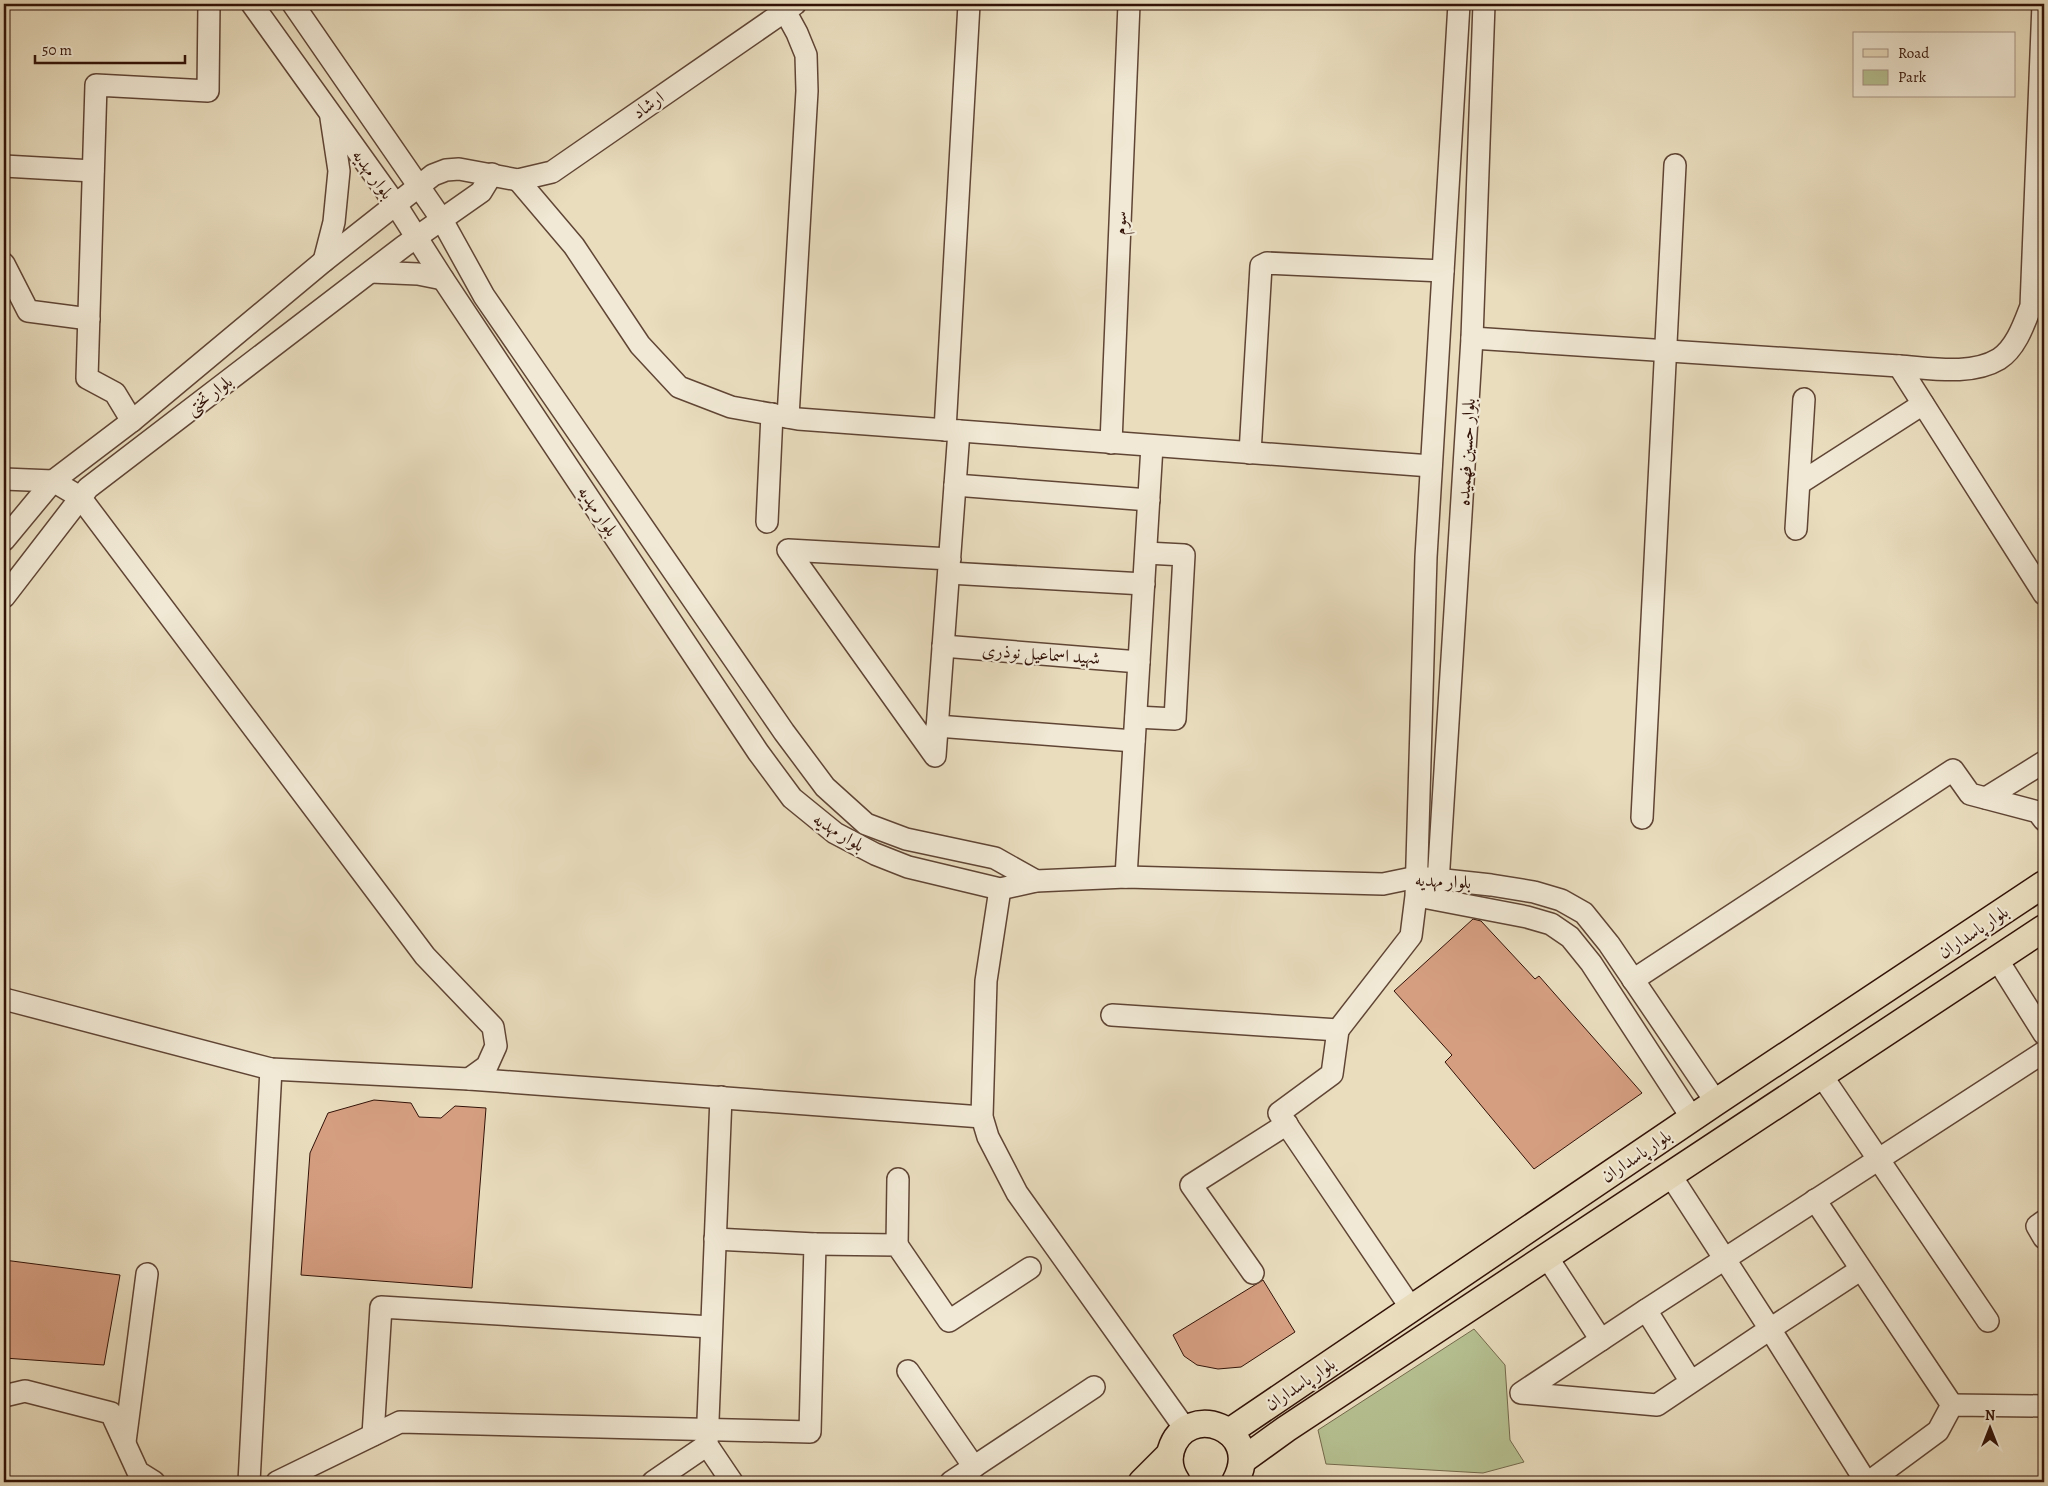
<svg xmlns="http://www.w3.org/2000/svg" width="2048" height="1486" font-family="Alegreya,Amiri,serif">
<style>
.green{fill:#b6c192;stroke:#746a4c}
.building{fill:#d59e81;stroke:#321207}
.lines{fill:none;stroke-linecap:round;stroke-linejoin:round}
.minor-casing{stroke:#604535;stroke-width:24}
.major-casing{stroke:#321207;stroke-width:29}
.minor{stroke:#f1e9d5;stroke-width:21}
.major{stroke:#e9ddbe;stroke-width:26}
.labels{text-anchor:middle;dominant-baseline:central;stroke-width:4.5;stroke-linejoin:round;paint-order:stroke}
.street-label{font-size:18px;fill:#321207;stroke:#f1e9d5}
</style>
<rect width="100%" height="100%" fill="#e9ddbe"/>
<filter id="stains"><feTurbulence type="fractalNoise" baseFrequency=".004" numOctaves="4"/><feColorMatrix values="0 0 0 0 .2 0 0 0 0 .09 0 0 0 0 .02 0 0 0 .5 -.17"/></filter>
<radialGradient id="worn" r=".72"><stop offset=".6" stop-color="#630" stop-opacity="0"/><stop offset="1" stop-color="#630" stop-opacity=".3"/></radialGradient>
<path class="green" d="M1474,1329L1505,1365L1510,1440L1524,1462L1483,1473L1326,1464L1318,1430Z"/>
<g class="building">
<path d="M1473,919L1481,921L1535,979L1539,976L1642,1093L1534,1169L1445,1062L1452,1055L1394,991Z"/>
<path d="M374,1100L411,1103L419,1117L441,1118L455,1106L486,1108L472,1288L301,1275L310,1153L328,1113Z"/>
<path d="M4,1260L120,1275L104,1365L4,1358Z"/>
<path d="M1263,1280L1295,1332L1241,1367L1218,1369L1197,1365L1184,1356L1173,1335Z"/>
</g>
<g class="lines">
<g class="minor-casing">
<g id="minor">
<path d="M252,4L396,205L443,279L758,752L792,798L835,833L875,854L908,867L1000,889L1036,881L1126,877L1383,884L1417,877L1491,885L1534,892L1561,900L1584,913L1609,944L1716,1102"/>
<path d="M293,4L442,220L484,296L784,732L825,787L866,824L906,839L995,858L1036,881"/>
<path d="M2043,4L2031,306C2024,324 2016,348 1999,359C1971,376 1930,368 1899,366L2044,594"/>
<path d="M785,11L797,33L806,55L807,91L788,417"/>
<path d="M4,166L93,171"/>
<path d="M518,180L574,246L640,345L679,387L731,407L798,419L1431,466"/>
<path d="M324,261L334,222L339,171L331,118"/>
<path d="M4,264L28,311L89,319"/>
<path d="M371,272L418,274L443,279"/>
<path d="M1472,338L1899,366"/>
<path d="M132,421L115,393L87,378L96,85L208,91L209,4"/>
<path d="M945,430L969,4"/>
<path d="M1111,443L1129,4"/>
<path d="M1250,453L1261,266L1267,263L1443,271"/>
<path d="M4,479L53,481L80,497L425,956L493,1027L496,1046L487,1066L469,1079"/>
<path d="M1800,483L1923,404"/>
<path d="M955,485L1149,500"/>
<path d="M767,522L772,414"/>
<path d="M1796,529L1804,399"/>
<path d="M4,540L53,481L132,421L324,261L433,175L446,170L459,169L518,180L552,172L795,4"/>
<path d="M950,559L788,550L935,756L959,431"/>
<path d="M949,573L1144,584"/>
<path d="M4,597L88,488L404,246L481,192L492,174"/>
<path d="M943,646L1139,662"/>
<path d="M1136,717L1175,719L1184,555L1146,553"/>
<path d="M937,726L1134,741"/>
<path d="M1986,798L2044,762"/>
<path d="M1642,818L1675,165"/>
<path d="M1126,877L1152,446"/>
<path d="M1000,889L986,981L982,1117L988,1137L1017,1193L1186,1430"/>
<path d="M1423,897L1527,917L1551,924L1570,937L1591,963L1692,1118"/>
<path d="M1437,899L1472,338L1484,4"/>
<path d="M1997,959L2044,1034"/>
<path d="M1633,980L1953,770L1970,794L2038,812L2044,820"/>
<path d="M4,999L271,1069L469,1079L982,1117"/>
<path d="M1112,1015L1338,1030L1411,936L1416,896L1426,557L1459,4"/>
<path d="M1338,1030L1332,1074L1279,1113L1411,1308"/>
<path d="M1822,1076L1988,1321"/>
<path d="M721,1097L707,1445L732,1482"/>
<path d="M1671,1176L1770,1329L1657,1405L1521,1393L1646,1310L1691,1382"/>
<path d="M1815,1200L1952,1405"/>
<path d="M2044,1221L2037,1226L2044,1238"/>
<path d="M815,1244L897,1245L949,1321L1030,1268"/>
<path d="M897,1245L898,1179"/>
<path d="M1547,1257L1601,1340"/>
<path d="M1860,1270L1770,1329L1866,1482"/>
<path d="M1253,1273L1191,1185L1287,1124"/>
<path d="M1646,1310L2044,1052"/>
<path d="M908,1371L974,1467"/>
<path d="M4,1396L25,1391L111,1413L138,1472L154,1482"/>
<path d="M373,1435L381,1307L711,1327"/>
<path d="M125,1442L147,1274"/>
<path d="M249,1482L271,1069"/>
<path d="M277,1482L400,1422L810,1432L815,1244L715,1239"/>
<path d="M653,1482L707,1445"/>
<path d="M951,1482L1094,1387"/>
<path d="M1869,1482L1938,1431L1952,1405L2044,1406"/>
</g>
</g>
<g class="major-casing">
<g id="major">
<path d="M1229,1432L1716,1102L2044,884"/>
<path d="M1243,1460L1286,1429L2044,928"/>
<path d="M1142,1482L1170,1454"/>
<path d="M1177,1482C1170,1472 1168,1461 1171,1450C1186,1400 1265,1428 1235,1482"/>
</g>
</g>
<use href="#minor" class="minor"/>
<use href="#major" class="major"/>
</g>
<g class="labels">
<g class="street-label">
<text transform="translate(648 105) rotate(-35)">ارشاد</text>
<text transform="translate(373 174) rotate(54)">بلوار مهدیه</text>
<text transform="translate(1120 223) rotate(-88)">سوم</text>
<text transform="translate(209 395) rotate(-37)">بلوار تختی</text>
<text transform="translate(1466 452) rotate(-87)">بلوار حسین فهمیده</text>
<text transform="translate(598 511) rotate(56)">بلوار مهدیه</text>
<text transform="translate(1041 654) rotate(4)">شهید اسماعیل نوذری</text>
<text transform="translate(839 832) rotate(32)">بلوار مهدیه</text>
<text transform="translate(1443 881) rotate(3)">بلوار مهدیه</text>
<text transform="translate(1973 932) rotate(-34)">بلوار پاسداران</text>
<text transform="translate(1636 1156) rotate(-34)">بلوار پاسداران</text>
<text transform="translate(1300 1384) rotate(-34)">بلوار پاسداران</text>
</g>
</g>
<rect width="2048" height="1486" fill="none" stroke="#e9ddbe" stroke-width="20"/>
<rect x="5" y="5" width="2038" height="1476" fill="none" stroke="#321207" stroke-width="2.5"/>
<rect x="10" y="10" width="2028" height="1466" fill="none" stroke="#321207"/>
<rect x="1853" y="32" width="162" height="65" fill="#f1e9d5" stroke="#a59383"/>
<rect x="1863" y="49" width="25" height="8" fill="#e9ddbe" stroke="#a59383"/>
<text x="1898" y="58" font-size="15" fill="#321207">Road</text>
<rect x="1863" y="70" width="25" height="15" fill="#b6c192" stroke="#a59383"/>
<text x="1898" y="82" font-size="15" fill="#321207">Park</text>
<g transform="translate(1990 1428)" stroke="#f1e9d5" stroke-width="4" paint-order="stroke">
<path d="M0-4L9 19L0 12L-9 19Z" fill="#321207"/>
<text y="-8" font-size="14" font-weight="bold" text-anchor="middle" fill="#321207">N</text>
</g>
<path d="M35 55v8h150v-8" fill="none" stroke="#321207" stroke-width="2.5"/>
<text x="42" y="55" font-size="15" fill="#321207" stroke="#f1e9d5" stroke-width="4" paint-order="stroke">50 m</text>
<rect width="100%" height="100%" filter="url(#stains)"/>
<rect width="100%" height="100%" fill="url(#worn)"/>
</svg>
